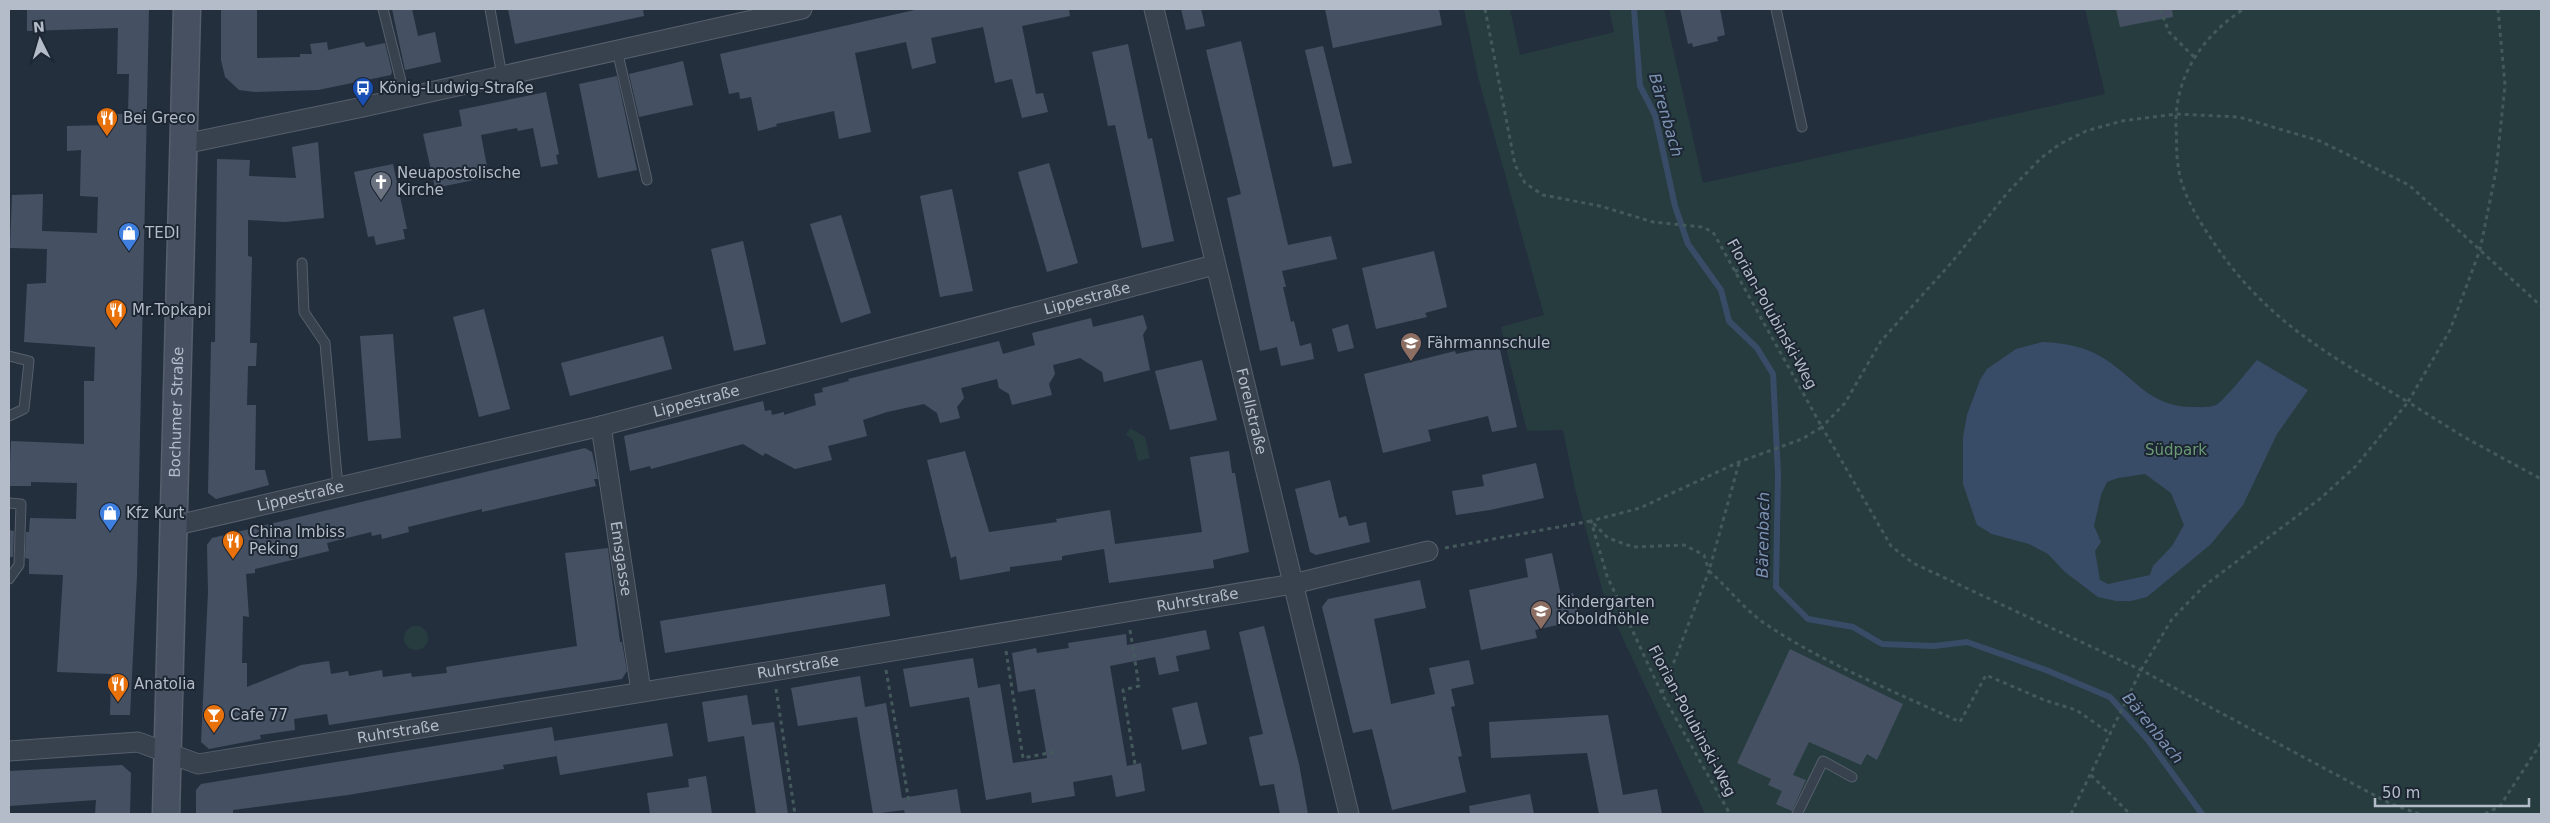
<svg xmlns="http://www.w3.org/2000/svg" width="2550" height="823" font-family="'DejaVu Sans',sans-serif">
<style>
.green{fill:#263c3f}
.water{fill:#394c67;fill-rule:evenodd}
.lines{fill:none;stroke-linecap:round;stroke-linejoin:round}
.stream{stroke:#394c67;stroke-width:6}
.building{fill:#455162}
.service-casing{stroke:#565f6c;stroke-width:11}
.minor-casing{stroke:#565f6c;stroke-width:21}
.secondary-casing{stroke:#565f6c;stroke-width:29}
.path{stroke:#44595c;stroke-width:3;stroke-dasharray:4 4;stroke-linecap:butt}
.service{stroke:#38414e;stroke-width:9}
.minor{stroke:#38414e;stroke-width:19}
.secondary{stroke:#465061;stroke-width:26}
.labels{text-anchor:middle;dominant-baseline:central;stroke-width:4;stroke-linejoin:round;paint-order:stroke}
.poi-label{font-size:15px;fill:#b4bcc9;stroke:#1d2633;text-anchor:start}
.street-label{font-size:15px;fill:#b4bcc9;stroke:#1d2633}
.park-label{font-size:15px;fill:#6b9a76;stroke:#1d2633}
.water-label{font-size:16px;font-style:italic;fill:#7c92b1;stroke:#1d2633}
</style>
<rect width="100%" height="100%" fill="#242f3e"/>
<g class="green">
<path d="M1464,9H1510L1520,55L1614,32L1609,9H1664L1703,183L2105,94L2085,9H2541V814H1705L1605,600L1576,493L1563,430L1527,431L1501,327L1544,315L1478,77Z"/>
<path d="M1130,428L1145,437L1150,458L1138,461L1133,440L1126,435Z"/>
<circle cx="416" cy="638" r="12"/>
</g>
<path class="water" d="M2043,342C2066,343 2088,347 2108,361C2138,382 2152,407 2193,407C2200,407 2209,408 2216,405C2224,401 2249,369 2257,360L2308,390L2277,434L2243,505L2211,544L2147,597L2131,601H2116L2098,597L2065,572L2048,554L2029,544L1992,534L1977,525L1963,484V437L1967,415L1980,380L1987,369L2016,349ZM2145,474L2171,493L2184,525L2172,546L2153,566L2150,575L2108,584L2100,580L2095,551L2101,542L2094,526L2101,495L2107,482L2118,478Z"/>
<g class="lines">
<path class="stream" d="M1634,9L1640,86L1655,115L1675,206L1688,244L1721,290L1729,321L1757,348L1773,374L1778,474L1776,587L1808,619L1853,627L1882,644L1934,646L1967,642L2046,670L2110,697L2148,740L2202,814"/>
</g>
<g class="building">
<path d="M27,9H149L137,576L130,715H110L111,674L57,672L63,575L29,574V559L25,558L26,532H29L30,518L76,519L77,483L31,482V486H9L11,441L84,444V381H94L95,347L24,342L27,284L46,283L47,249L10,248L12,195L43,194L42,231L97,233L98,197L80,196L81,150L67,151V126L108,125V114H128L129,74H117L118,28L27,31Z"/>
<path d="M221,9H257V58L300,57V54H312L310,44L327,42L328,50L364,42L366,47L385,43L392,72L391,75L318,90L255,92L239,90L225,77L221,60Z"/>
<path d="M392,9H412L418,36L435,32L441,62L405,70Z"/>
<path d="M508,9H643L644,16L515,44Z"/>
<path d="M919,9H1069L1070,16L1022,26L1036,94L1043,93L1048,112L1022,118L1012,79L995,83L983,27L931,38L936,63L912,69L906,42L855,53L871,132L839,139L834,111L776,124L777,126L758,131L751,97L740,99L739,92L729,94L720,54Z"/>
<path d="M1181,9H1201L1205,26L1186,30Z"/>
<path d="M1325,9H1439L1442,25L1333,48Z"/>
<path d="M1680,9H1720L1725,35L1717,37L1718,41L1693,47L1692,43L1688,44Z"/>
<path d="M2116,9H2172L2173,17L2120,27Z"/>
<path d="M1241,41L1288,245L1331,236L1337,259L1282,271L1286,287H1283L1291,322L1294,321L1300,346L1311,343L1314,359L1281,366L1277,347L1260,351L1227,198L1241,194L1206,50Z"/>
<path d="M1128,44L1148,139L1152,138L1174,241L1142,248L1115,125L1108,126L1092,52Z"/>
<path d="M1323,46L1352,163L1333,167L1305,50Z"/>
<path d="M683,61L693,105L639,117L629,74Z"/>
<path d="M617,76L637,170L598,178L579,84Z"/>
<path d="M546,92L559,154L556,155L558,164L541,167L533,128L518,131L517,128L481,135L489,177L435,188L423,134L462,126L459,110Z"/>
<path d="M318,142L324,218L285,222L248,220V256L252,257L250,343H257L256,366H248L247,405H256L255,470H265L269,485L216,499L208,493L211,342H215L217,159L250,160L249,176L296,178L292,147Z"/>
<path d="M1049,163L1078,263L1047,272L1018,172Z"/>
<path d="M393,164L407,229H403L405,239L376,245L374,236L368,237L354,172Z"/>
<path d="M952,189L973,291L940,297L920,196Z"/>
<path d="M841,215L871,313L841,323L810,224Z"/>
<path d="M743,241L766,344L734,351L711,249Z"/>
<path d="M1434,251L1447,307L1425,313L1427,317L1376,329L1362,268Z"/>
<path d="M484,309L510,409L479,417L453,317Z"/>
<path d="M1143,315L1147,328L1143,335L1150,370L1104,382L1102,372L1080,358L1073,360L1053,365L1055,374L1049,384L1052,395L1012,405L1009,394L999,388L997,379L961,388L964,398L957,407L960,418L940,423L937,413L924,404L887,412L863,420L867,436L828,446L832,460L795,469L765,453L763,456L743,444L651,469L650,466L630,471L624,436L763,401L765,411L771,410L772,415L784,412V415L816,405L814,394L823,392L822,388L849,381L848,379L999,341L1003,354L1035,345L1032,333L1091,318L1093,327Z"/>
<path d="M1348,324L1354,348L1338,352L1332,329Z"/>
<path d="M393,334L401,438L368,441L360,336Z"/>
<path d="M663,336L672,369L570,396L561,363Z"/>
<path d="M1499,345L1517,427L1492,432L1488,416L1428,430L1431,441L1383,453L1364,374L1455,351L1456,354Z"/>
<path d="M1202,360L1217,420L1170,430L1155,371Z"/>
<path d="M585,448L592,452L598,479H594L596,486L482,512V509L408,527L409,532L382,539L381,534L372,536L371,532L327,543L329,551L255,569V573L246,574L249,617L243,616L242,663H247V687L301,665L329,661L331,674L348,671L349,676L382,670L383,677L411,673L412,677L447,673L446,667L577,646L565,553L608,548L620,642H622L627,671L622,679L329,725L327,714L294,719L295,730L260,735L261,739L209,749L201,742L208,592L207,545L212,538Z"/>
<path d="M965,451L989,532L1057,522L1056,519L1110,510L1115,544L1202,532L1190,457L1229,451L1232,473H1235L1249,552L1213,560L1214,568L1109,583L1104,549L1062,556V560L1010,567V571L960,580L956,556L951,558L927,460Z"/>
<path d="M1536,463L1544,498L1490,510L1456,515L1452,491L1484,486L1482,475Z"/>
<path d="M1330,480L1339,518L1346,516L1349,526L1366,522L1370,542L1316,555L1310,552L1295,489Z"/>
<path d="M9,530L14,531L13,557H9Z"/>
<path d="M1552,553L1561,596L1573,593L1580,620L1535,630L1537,638L1481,650L1469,590L1528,577L1525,559Z"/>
<path d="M1420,580L1426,608L1374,619L1391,704L1435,694L1429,668L1469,660L1474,684L1451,689L1455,706L1451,707L1462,756L1458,757L1466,792L1392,810L1372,729L1353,733L1322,607L1328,599Z"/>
<path d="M885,584L890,616L665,653L660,621Z"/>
<path d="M1264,626L1299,764L1308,814H1280L1274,784L1260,786L1249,737L1263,734L1239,632Z"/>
<path d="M1206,630L1210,649L1176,656L1179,671L1159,675L1155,657L1110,666L1127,766L1141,763L1145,791L1116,797L1112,775L1073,782L1075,796L1032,803L1031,792L986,800L969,697L910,707L903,669L973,658L978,688L1000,684L1013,763L1047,758L1035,689L1018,692L1012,653L1036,648L1037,653L1069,648L1068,643L1126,634L1127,645Z"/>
<path d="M1790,649L1903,704L1877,760L1867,754L1861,765L1809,742L1793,775L1806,780L1792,811L1776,804L1782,791L1768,785L1771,779L1737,763Z"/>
<path d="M860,676L865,707L886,703L902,798L957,789L961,814H905L904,810L873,814L857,717L798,726L791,688Z"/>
<path d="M747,695L752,725L774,722L788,814H756L744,736L708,742L702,702Z"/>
<path d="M1197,702L1207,744L1182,750L1172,708Z"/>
<path d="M1608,715L1623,795L1657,789L1662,814H1599L1587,753L1491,758L1489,722Z"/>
<path d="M667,723L673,756L560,775L554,741Z"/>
<path d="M552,727L557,756L503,765L504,769L348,795L233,810V814H196V790L201,784Z"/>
<path d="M122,765L131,773L130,814H95L96,800L9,806V771Z"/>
<path d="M706,776L712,814H650L647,793L689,787L688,779Z"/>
<path d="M1530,794L1534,814H1470L1469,806Z"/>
</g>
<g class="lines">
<g class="service-casing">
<g id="service">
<path d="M383,9L405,97"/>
<path d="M490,9L502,76"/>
<path d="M1776,9L1802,127"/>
<path d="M617,50L647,180"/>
<path d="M302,263L304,312L325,343L338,487"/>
<path d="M9,356L29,361L24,409L9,416"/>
<path d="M9,503L21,504L19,565L9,579"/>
<path d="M1797,814L1823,761L1852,777"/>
</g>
</g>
<g class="minor-casing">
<g id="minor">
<path id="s1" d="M1154,9L1349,814"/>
<path d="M184,144L363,107L802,9"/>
<path id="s2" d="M601,426L641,691"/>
<path id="s3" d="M173,526L601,426L1214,265"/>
<path id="s4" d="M9,751L138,742L198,764L773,671L1293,584L1428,551"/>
</g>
</g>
<g class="secondary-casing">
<g id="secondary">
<path id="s5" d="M166,814L187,9"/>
</g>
</g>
<g class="path">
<path d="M1485,9L1515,165L1525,183L1543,195L1600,206L1653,222L1702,227L1713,232L1822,427L1802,439L1739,462L1640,508L1591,521L1607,576L1662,694L1730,814"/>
<path d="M2160,9L2169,32L2194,57"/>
<path d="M2498,9L2505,85L2496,171L2480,250L2450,330L2408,402L2464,437L2541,479"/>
<path d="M1735,272L1743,266"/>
<path d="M1739,463L1709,571C1729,588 1744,610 1767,625C1827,665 1896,692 1960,722L1986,675L2044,700L2076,710L2111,734"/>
<path d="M1445,548L1591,521L1608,538L1633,547L1684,545L1704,555L1709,571L1662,693"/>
<path d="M1130,630L1139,686L1123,690L1135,764"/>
<path d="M1006,651L1023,758L1054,752"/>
<path d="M886,670L909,802"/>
<path d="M776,689L795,814"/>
<path d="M2091,775L2130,814"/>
<path d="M2071,814L2141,670L2172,619L2204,586L2321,498L2356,466L2408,402C2326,353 2264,320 2210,237C2196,216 2181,191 2178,165C2176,153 2177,140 2176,127C2174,77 2203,35 2244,9"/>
<path d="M2419,814L2389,803L2141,670L1913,563L1891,546L1822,427L1845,403L1881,341L1952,262L2008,192L2041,158L2060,144L2086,131L2122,121L2176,114L2239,117L2320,141L2409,185L2541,306"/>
<path d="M2485,814L2500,806L2541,743"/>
</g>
<use href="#service" class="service"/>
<use href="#minor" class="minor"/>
<use href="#secondary" class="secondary"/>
</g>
<defs>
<g id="bus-pin" transform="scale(1.125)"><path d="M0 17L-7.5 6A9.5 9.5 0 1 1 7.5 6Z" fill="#1a4fb4" stroke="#1d2633"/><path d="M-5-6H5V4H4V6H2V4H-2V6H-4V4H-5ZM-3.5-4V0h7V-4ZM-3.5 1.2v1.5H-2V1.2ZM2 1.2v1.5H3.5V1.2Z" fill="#fff"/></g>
<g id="restaurant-pin" transform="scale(1.125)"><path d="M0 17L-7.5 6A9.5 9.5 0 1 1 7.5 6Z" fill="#e8710a" stroke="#1d2633"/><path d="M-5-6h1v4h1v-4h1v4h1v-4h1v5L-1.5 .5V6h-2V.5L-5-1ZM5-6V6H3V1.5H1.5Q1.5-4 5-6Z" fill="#fff"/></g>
<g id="church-pin" transform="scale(1.125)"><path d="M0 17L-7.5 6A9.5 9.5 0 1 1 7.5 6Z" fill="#6b7280" stroke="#1d2633"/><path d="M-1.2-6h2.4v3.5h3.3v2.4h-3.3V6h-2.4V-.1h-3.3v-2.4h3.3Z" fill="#fff"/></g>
<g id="shop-pin" transform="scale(1.125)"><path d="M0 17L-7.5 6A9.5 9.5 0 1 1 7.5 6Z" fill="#3f7fe0" stroke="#1d2633"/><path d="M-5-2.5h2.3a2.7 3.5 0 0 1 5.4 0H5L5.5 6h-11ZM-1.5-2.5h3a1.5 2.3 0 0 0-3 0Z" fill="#fff"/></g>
<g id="school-pin" transform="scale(1.125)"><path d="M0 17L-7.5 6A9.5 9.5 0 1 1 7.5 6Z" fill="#8d6e63" stroke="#1d2633"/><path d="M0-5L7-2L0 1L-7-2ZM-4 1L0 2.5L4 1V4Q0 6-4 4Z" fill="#fff"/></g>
<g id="bar-pin" transform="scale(1.125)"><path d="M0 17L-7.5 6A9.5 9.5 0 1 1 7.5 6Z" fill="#e8710a" stroke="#1d2633"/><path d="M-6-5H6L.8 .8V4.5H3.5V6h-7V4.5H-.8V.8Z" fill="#fff"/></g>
</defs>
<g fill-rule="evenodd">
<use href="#bus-pin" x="363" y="88"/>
<use href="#restaurant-pin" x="107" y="118"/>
<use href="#church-pin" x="381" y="182"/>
<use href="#shop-pin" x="129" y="233"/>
<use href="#restaurant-pin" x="116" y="310"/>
<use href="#school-pin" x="1411" y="343"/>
<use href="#shop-pin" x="110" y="513"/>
<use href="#restaurant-pin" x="233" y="541"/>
<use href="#school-pin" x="1541" y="611"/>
<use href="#restaurant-pin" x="118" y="684"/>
<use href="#bar-pin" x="214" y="715"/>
</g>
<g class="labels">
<g class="poi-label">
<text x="379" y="88">König-Ludwig-Straße</text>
<text x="123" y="118">Bei Greco</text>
<text x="397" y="173">Neuapostolische<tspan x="397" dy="17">Kirche</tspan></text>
<text x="145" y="233">TEDI</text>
<text x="132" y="310">Mr.Topkapi</text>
<text x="1427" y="343">Fährmannschule</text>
<text x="126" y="513">Kfz Kurt</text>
<text x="249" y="532">China Imbiss<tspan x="249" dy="17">Peking</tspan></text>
<text x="1557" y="602">Kindergarten<tspan x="1557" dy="17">Koboldhöhle</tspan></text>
<text x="134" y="684">Anatolia</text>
<text x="230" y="715">Cafe 77</text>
</g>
<g class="street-label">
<text stroke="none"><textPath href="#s3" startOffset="942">Lippestraße</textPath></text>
<text transform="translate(1772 314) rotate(61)">Florian-Polubinski-Weg</text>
<text stroke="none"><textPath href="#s3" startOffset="538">Lippestraße</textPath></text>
<text stroke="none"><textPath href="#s5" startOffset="402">Bochumer Straße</textPath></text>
<text stroke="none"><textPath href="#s1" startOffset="414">Forellstraße</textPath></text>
<text stroke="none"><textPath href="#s3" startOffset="131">Lippestraße</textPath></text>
<text stroke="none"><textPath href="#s2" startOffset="134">Emsgasse</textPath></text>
<text stroke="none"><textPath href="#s4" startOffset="1206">Ruhrstraße</textPath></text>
<text stroke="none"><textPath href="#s4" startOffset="801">Ruhrstraße</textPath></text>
<text transform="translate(1692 721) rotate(62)">Florian-Polubinski-Weg</text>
<text stroke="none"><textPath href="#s4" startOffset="396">Ruhrstraße</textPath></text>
</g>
<g class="park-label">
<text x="2176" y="450">Südpark</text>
</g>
<g class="water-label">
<text transform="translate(1666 115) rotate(74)">Bärenbach</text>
<text transform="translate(1763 535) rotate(-89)">Bärenbach</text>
<text transform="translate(2153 728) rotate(51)">Bärenbach</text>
</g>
</g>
<rect width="2550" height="823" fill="none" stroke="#b4bcc9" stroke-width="20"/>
<g transform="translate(40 40) rotate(355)" stroke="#1d2633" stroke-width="4" paint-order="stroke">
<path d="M0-4L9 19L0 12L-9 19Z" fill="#b4bcc9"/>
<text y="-8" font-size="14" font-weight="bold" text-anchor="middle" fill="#b4bcc9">N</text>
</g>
<path d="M2375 798v8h154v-8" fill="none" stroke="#b4bcc9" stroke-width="2.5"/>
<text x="2382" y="798" font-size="15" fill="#b4bcc9" stroke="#1d2633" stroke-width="4" paint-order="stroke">50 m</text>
</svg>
